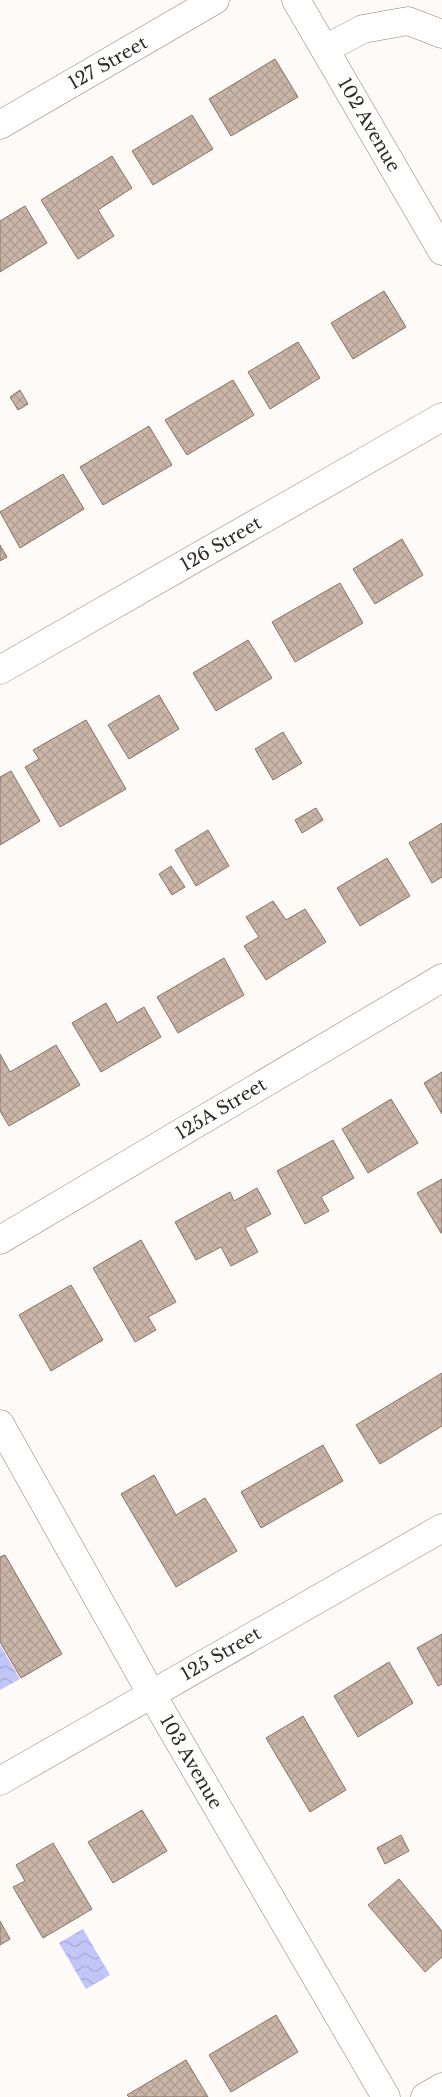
<svg xmlns="http://www.w3.org/2000/svg" width="442" height="2097" font-family="'Libre Baskerville',serif">
<style>
.water{fill:url(#water-waves)}
.building{fill:url(#building-cross-hatch);stroke:#877467}
.lines{fill:none;stroke-linecap:round;stroke-linejoin:round}
.minor-casing{stroke:#917e71;stroke-width:29}
.minor{stroke:#fff;stroke-width:28}
.labels{text-anchor:middle;dominant-baseline:central;stroke-width:5;stroke-linejoin:round;paint-order:stroke}
.street-label{font-size:18px;fill:#312924;stroke:#fff}
</style>
<defs>
<pattern id="water-waves" width="16" height="10" patternUnits="userSpaceOnUse" patternTransform="scale(1.25)"><rect width="16" height="10" fill="#c2c5f8"/><path d="M0 5q4-4 8 0t8 0" fill="none" stroke="#a7a9d4"/></pattern>
<pattern id="building-cross-hatch" width="8" height="8" patternUnits="userSpaceOnUse" patternTransform="scale(1.25)"><rect width="8" height="8" fill="#cab6a8"/><path d="M0 0l8 8M0 8l8-8" fill="none" stroke="#ae9c90"/></pattern>
</defs>
<rect width="100%" height="100%" fill="#fefaf7"/>
<g class="water">
<path d="M0,1645L20,1679L0,1690Z"/>
<path d="M83,1929L110,1975L86,1989L59,1943Z"/>
</g>
<g class="building">
<path d="M275,59L298,97L231,136L209,99Z"/>
<path d="M192,115L213,149L153,185L132,151Z"/>
<path d="M112,156L132,188L98,210L114,236L78,259L41,200Z"/>
<path d="M25,206L47,243L0,272V221Z"/>
<path d="M384,291L406,327L353,359L331,323Z"/>
<path d="M298,342L320,378L270,409L248,372Z"/>
<path d="M233,380L254,415L187,455L165,420Z"/>
<path d="M20,390L28,404L18,410L10,397Z"/>
<path d="M149,426L172,465L103,505L80,467Z"/>
<path d="M63,474L84,509L20,548L0,512Z"/>
<path d="M402,539L423,575L375,604L353,569Z"/>
<path d="M0,545L7,557L0,561Z"/>
<path d="M340,583L363,623L295,662L272,622Z"/>
<path d="M248,640L272,678L216,711L193,673Z"/>
<path d="M159,695L179,729L129,759L108,725Z"/>
<path d="M86,720L126,789L60,827L25,767L39,759L33,750Z"/>
<path d="M283,732L302,763L273,780L255,749Z"/>
<path d="M11,771L40,821L0,845V777Z"/>
<path d="M316,808L323,820L302,833L295,820Z"/>
<path d="M442,823V877L432,883L409,843Z"/>
<path d="M208,830L229,866L196,886L175,850Z"/>
<path d="M387,858L410,896L360,926L337,888Z"/>
<path d="M171,866L185,887L172,895L159,874Z"/>
<path d="M273,901L286,920L305,909L326,942L266,980L244,946L259,937L246,917Z"/>
<path d="M224,958L244,995L178,1033L157,997Z"/>
<path d="M106,1003L117,1023L144,1007L161,1037L101,1072L72,1023Z"/>
<path d="M56,1045L80,1085L9,1126L0,1111V1054L10,1072Z"/>
<path d="M442,1072V1114L424,1083Z"/>
<path d="M391,1099L418,1143L368,1173L342,1129Z"/>
<path d="M333,1140L354,1178L321,1197L329,1211L305,1224L277,1171Z"/>
<path d="M442,1179V1233H441L417,1193Z"/>
<path d="M257,1188L271,1214L245,1228L258,1252L231,1266L221,1247L196,1260L175,1222L230,1192L234,1201Z"/>
<path d="M141,1240L176,1302L148,1317L156,1330L135,1342L93,1268Z"/>
<path d="M71,1285L103,1340L51,1371L19,1315Z"/>
<path d="M442,1373V1426L380,1464L356,1425Z"/>
<path d="M323,1445L343,1481L261,1528L241,1492Z"/>
<path d="M154,1475L176,1515L205,1498L237,1551L176,1587L121,1494Z"/>
<path d="M5,1555L62,1654L21,1678L0,1642V1557Z"/>
<path d="M442,1634V1684L438,1686L417,1648Z"/>
<path d="M389,1662L413,1703L358,1737L334,1696Z"/>
<path d="M303,1716L346,1790L310,1812L266,1738Z"/>
<path d="M142,1810L167,1851L113,1883L88,1842Z"/>
<path d="M401,1835L409,1851L385,1864L377,1848Z"/>
<path d="M53,1843L92,1909L43,1938L13,1887L25,1881L16,1865Z"/>
<path d="M399,1879L442,1931V1957L425,1972L368,1905Z"/>
<path d="M0,1921L10,1939L0,1945Z"/>
<path d="M276,2015L298,2052L231,2092L209,2055Z"/>
<path d="M186,2060L208,2097H129L127,2095Z"/>
</g>
<g class="lines">
<g class="minor-casing">
<g id="minor">
<path d="M296,0L442,251"/>
<path d="M325,49L363,29L408,21L442,34"/>
<path d="M0,125L215,0"/>
<path d="M0,670L442,417"/>
<path d="M0,1240L442,978"/>
<path d="M0,1424L151,1693L386,2097"/>
<path d="M0,1781L442,1528"/>
<path d="M425,2097L442,2087"/>
</g>
</g>
<use href="#minor" class="minor"/>
</g>
<g class="labels">
<g class="street-label">
<text transform="translate(108 63) rotate(-30)">127 Street</text>
<text transform="translate(369 125) rotate(60)">102 Avenue</text>
<text transform="translate(221 544) rotate(-30)">126 Street</text>
<text transform="translate(221 1109) rotate(-31)">125A Street</text>
<text transform="translate(221 1654) rotate(-30)">125 Street</text>
<text transform="translate(191 1762) rotate(60)">103 Avenue</text>
</g>
</g>
</svg>
